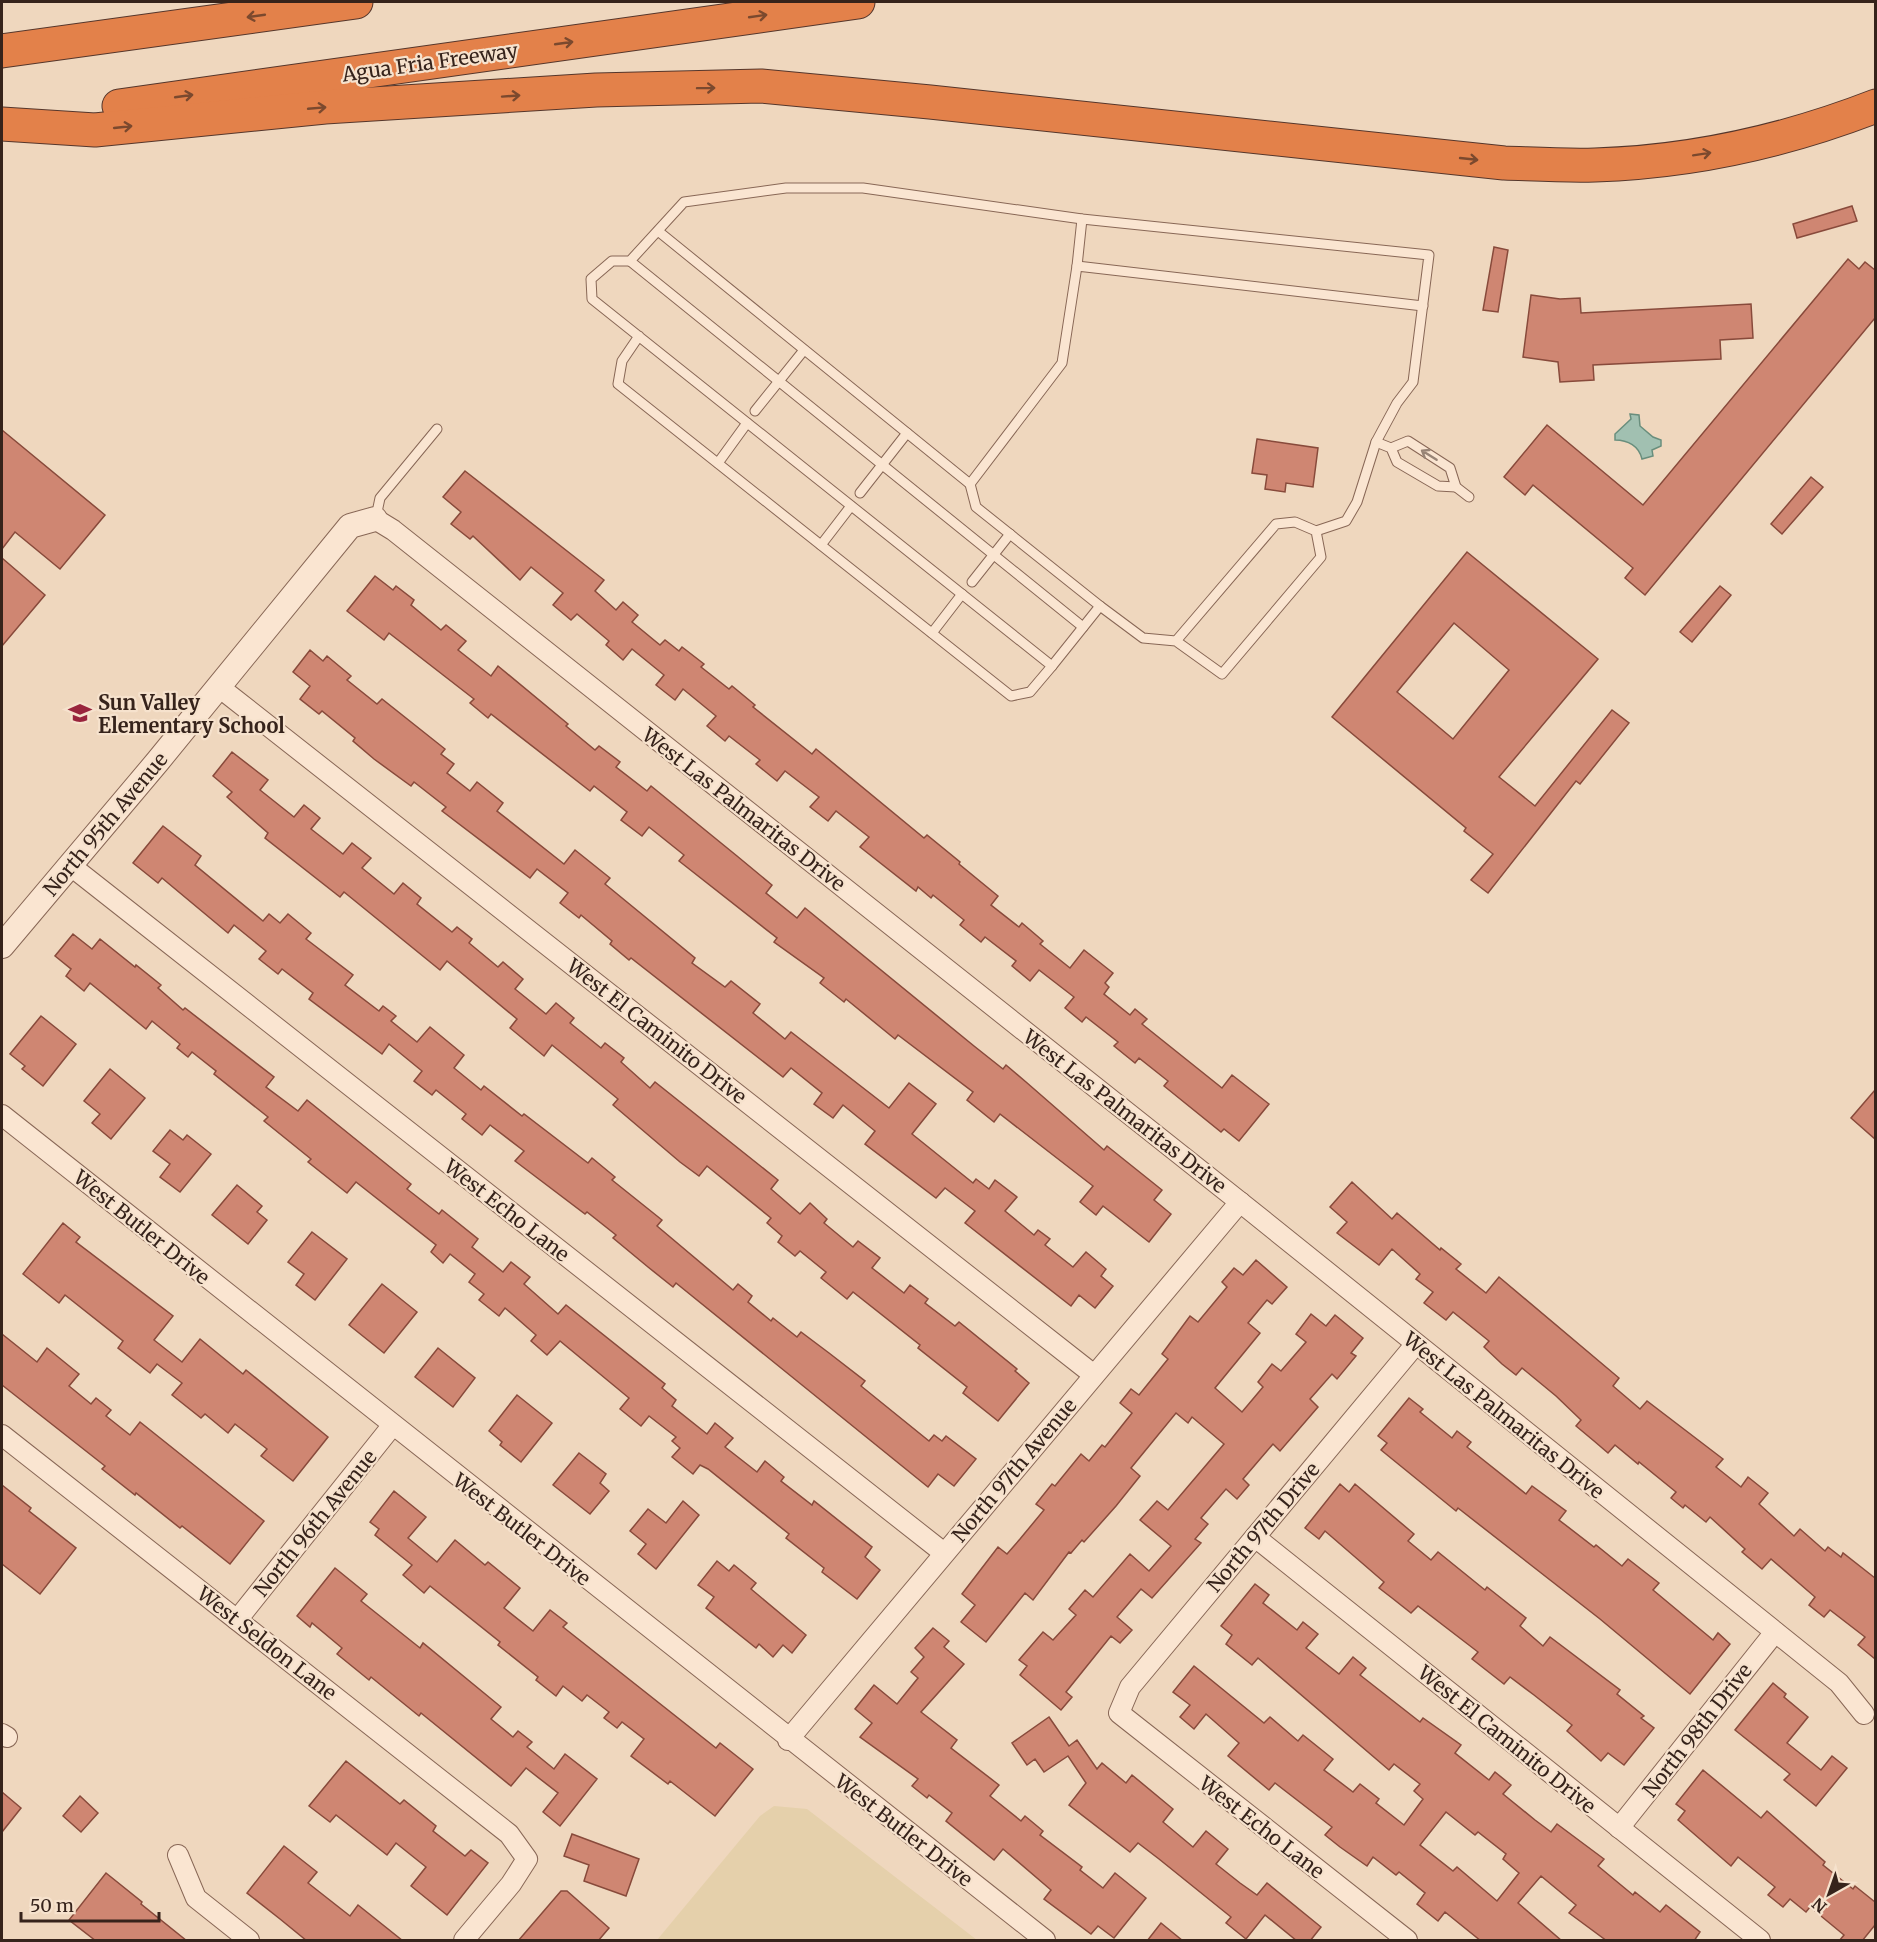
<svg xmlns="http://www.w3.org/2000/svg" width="1877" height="1942" font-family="Merriweather,serif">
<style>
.farmland{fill:#e5d0ab}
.water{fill:#a1c0b1;stroke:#698e7d;stroke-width:1.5}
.building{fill:#cf8672;stroke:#884a3b;stroke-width:1.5;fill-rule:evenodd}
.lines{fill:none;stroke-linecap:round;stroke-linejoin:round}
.service-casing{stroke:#886756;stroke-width:11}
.minor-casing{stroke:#886756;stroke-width:22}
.tertiary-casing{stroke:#886756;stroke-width:26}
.motorway-casing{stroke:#55362b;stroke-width:35}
.service{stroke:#fae5d1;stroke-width:9}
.minor{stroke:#fae5d1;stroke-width:20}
.tertiary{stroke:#fae5d1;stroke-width:24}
.motorway{stroke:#e3814a;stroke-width:33}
.oneway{stroke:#7b492e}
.oneway2{stroke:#988476}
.labels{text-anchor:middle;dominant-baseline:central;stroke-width:4.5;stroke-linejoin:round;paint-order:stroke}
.street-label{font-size:20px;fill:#36231b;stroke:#f6e2cd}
.poi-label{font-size:20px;font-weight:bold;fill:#36231b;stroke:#f6e2cd;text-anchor:start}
</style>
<rect width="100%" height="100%" fill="#efd7be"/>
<path class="farmland" d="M774,1806L807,1809L977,1940H657L760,1816Z"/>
<path class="water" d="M1630,414L1639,415L1640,426L1653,437L1661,440V446L1652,450L1653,456L1642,459C1639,446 1628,440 1615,440V434L1631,419Z"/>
<g class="building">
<path d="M1852,206L1857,221L1797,238L1793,224Z"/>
<path d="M1494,247L1508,250L1498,312L1483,310Z"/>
<path d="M1848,259L1859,269L1865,262L1875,270V318L1645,595L1625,578L1633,568L1533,485L1525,495L1504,477L1547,425L1643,505Z"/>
<path d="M1531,295L1560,299L1580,298L1581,313L1751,304L1753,338L1720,340L1721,359L1593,365L1594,380L1560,382L1558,362L1523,357Z"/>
<path d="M2,430L105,515L60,569L15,532L2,549Z"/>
<path d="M1257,439L1318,448L1313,487L1286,483L1285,492L1265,489L1267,475L1252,473Z"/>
<path d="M465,471L604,580L595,591L616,610L623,602L638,615L632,622L660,645L665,640L679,651L682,647L704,664L701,667L729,689L732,686L755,705L753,707L812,754L816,749L924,838L927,835L960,862L959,864L998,896L991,905L1019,927L1022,923L1043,941L1040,944L1070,968L1084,950L1113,973L1105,983L1109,987L1104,994L1130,1015L1135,1009L1147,1019L1142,1024L1222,1088L1232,1075L1269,1104L1239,1141L1224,1129L1221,1132L1164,1086L1168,1081L1139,1058L1135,1063L1114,1046L1118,1042L1086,1017L1082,1022L1065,1008L1074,997L1039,970L1030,981L1012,966L1016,961L985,937L981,942L960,925L964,920L933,895L931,898L918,887L916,891L860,847L869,837L836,811L828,821L810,807L819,797L785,771L777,781L756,764L760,760L729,736L725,741L707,726L716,716L683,689L675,700L656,685L664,675L632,649L623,660L606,645L609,641L577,614L571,620L553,605L563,593L531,567L520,580L473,536L470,539L451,524L461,512L443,497Z"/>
<path d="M1811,477L1823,487L1782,534L1771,524Z"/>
<path d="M1467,552L1598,659L1499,777L1535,806L1612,710L1629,723L1580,784L1576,781L1488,893L1471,880L1493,854L1464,831L1466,828L1332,717ZM1454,623L1509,670L1453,739L1397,692Z"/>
<path d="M2,558L45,595L2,646Z"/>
<path d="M375,576L393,590L396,586L414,600L411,605L441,630L446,625L466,641L458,650L491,676L498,666L568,724L566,726L595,750L599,746L620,762L616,767L647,791L651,786L737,856L772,885L766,893L797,918L805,908L974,1046L1003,1069L1006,1065L1026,1082L1104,1150L1107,1146L1162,1190L1154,1200L1171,1214L1149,1242L1103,1206L1096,1215L1080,1202L1093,1186L1000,1114L994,1122L967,1100L973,1092L898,1035L895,1039L846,999L844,1002L820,983L824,978L774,942L777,938L679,861L684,855L649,827L642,836L621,820L627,812L594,786L590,791L491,714L488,718L470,703L474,699L389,633L384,640L347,611Z"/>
<path d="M1720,586L1731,595L1692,642L1680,632Z"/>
<path d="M310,650L323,661L327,656L351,676L347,680L377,704L382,699L445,749L441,754L454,764L447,773L470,791L477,782L503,803L497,811L564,864L575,850L610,878L605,884L695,958L692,963L725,987L731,981L760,1004L753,1013L785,1039L791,1032L889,1108L909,1083L936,1104L912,1134L973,1183L976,1179L989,1189L995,1180L1017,1197L1005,1211L1034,1235L1038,1230L1050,1239L1045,1245L1073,1267L1086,1252L1106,1269L1101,1276L1113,1286L1095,1308L1079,1295L1071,1306L965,1223L975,1211L945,1188L936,1198L865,1144L875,1131L843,1105L833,1118L814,1104L822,1093L791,1068L783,1077L631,958L629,960L610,944L612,941L581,915L579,918L560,903L568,893L537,869L530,878L442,811L446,807L414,782L411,786L374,759L353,741L355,738L322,711L319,714L300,699L310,686L293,672Z"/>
<path d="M232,752L268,780L260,790L294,817L304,805L320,818L311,829L343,854L352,843L371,858L362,868L394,894L403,883L421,898L417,904L452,932L457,927L472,939L469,943L498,967L503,962L523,979L515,989L546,1014L556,1003L574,1018L570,1023L601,1048L605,1043L624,1058L621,1062L650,1088L655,1082L778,1180L771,1189L800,1214L810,1203L827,1219L824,1223L853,1247L858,1241L880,1258L872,1268L904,1293L910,1285L928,1299L925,1303L955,1326L959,1322L1017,1369L1015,1371L1029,1383L998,1421L963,1393L967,1387L918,1348L920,1345L853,1292L847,1299L821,1278L826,1272L800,1251L795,1256L778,1242L782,1236L767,1223L771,1218L707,1166L699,1176L680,1162L613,1105L618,1099L552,1045L544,1056L510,1028L517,1019L447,961L440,970L344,892L340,897L265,838L268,833L227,797L232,792L213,776Z"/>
<path d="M163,826L201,856L195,865L263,921L269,914L280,923L288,914L311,933L306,939L353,975L345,985L379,1011L383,1006L396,1016L391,1021L417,1042L430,1027L464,1055L454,1068L481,1090L484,1086L522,1116L524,1114L588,1163L592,1158L615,1177L612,1180L662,1220L657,1226L733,1290L738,1284L752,1296L748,1302L771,1321L773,1318L797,1337L801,1332L829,1353L865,1381L861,1386L929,1441L934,1435L942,1441L946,1436L976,1459L954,1486L938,1474L928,1487L676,1283L673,1287L648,1267L613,1238L616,1235L587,1212L585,1214L515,1161L524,1151L490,1125L482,1135L462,1119L466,1114L436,1090L432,1095L414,1081L422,1071L389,1044L382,1054L309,999L313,993L282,969L278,974L259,959L266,951L234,925L228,933L162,878L158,883L133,863Z"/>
<path d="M73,934L92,949L100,939L135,967L136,965L161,985L158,988L183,1010L185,1008L274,1077L266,1087L298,1111L307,1100L411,1184L407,1189L439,1214L442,1210L478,1239L472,1247L503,1272L511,1262L530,1277L524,1284L558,1314L566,1305L665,1384L662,1388L676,1400L672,1406L707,1434L715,1423L733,1438L725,1447L757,1472L765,1461L784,1477L781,1481L812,1505L814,1501L872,1547L865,1557L880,1570L857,1599L822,1572L824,1568L786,1538L789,1534L708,1469L700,1465L693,1474L672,1457L680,1448L672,1441L676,1437L649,1416L641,1426L620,1409L629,1398L560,1341L547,1355L531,1341L536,1335L505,1308L499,1316L479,1300L484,1294L469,1282L475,1274L450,1254L443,1263L431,1252L436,1245L356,1182L347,1193L308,1162L311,1159L264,1121L268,1117L214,1074L216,1071L192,1052L188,1057L177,1048L180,1044L152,1021L146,1029L90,983L84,991L66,976L71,969L55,956Z"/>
<path d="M41,1016L76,1044L43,1086L22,1069L25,1066L10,1054Z"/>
<path d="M110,1069L145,1098L111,1139L92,1123L100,1114L84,1101Z"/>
<path d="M1875,1090V1139L1851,1118Z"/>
<path d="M170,1130L183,1140L187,1135L211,1154L180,1192L160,1177L170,1164L153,1151Z"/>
<path d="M1352,1182L1392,1219L1397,1213L1440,1250L1441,1248L1461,1264L1456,1269L1486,1293L1499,1277L1619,1378L1613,1386L1640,1409L1647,1401L1723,1459L1716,1467L1741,1487L1748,1477L1768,1493L1759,1504L1794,1536L1800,1529L1825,1551L1828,1547L1841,1557L1843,1553L1875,1578V1659L1858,1645L1865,1637L1830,1610L1824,1617L1809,1605L1815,1597L1771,1559L1762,1569L1742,1552L1745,1549L1710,1517L1706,1522L1685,1505L1683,1508L1671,1498L1676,1492L1639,1462L1638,1464L1615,1445L1608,1453L1594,1441L1576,1426L1581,1420L1556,1396L1522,1368L1516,1375L1502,1364L1484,1347L1489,1341L1453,1312L1446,1320L1424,1303L1433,1292L1416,1279L1420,1274L1392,1249L1379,1265L1337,1233L1347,1222L1330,1207Z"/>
<path d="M237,1185L262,1206L257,1212L267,1220L248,1244L212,1215Z"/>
<path d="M63,1223L80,1237L76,1242L173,1316L154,1340L182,1362L200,1339L243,1374L246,1370L328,1437L293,1481L261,1456L267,1449L235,1424L228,1433L205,1414L201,1418L172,1395L182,1383L157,1364L150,1373L118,1348L123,1341L65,1295L59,1303L23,1274Z"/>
<path d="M312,1232L347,1259L315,1300L296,1285L304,1274L288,1262Z"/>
<path d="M1256,1260L1287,1287L1272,1304L1267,1300L1248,1323L1260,1333L1215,1388L1242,1412L1263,1387L1258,1382L1272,1364L1281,1371L1306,1342L1296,1334L1311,1314L1326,1326L1335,1315L1363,1338L1351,1353L1356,1356L1337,1379L1332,1374L1310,1399L1318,1407L1280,1451L1273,1444L1243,1479L1249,1485L1237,1499L1226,1489L1201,1518L1208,1524L1195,1539L1201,1543L1152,1598L1141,1589L1117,1617L1132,1630L1120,1643L1111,1636L1066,1692L1072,1697L1061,1710L1020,1675L1027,1666L1019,1660L1043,1632L1053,1640L1076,1615L1069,1609L1085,1590L1093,1597L1130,1554L1149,1571L1171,1546L1140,1520L1157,1501L1168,1510L1224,1444L1192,1417L1188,1423L1176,1413L1131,1468L1140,1476L1116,1506L1084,1542L1082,1540L1071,1553L1069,1552L1033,1600L1025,1593L986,1642L961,1622L975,1605L962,1594L998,1547L1007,1554L1020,1539L1044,1510L1036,1504L1052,1484L1055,1486L1081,1454L1089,1461L1102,1445L1105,1447L1132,1413L1120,1403L1131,1389L1139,1395L1168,1359L1162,1354L1190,1316L1198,1322L1227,1287L1222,1282L1234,1268L1243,1275Z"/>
<path d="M382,1284L417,1312L384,1353L349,1325Z"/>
<path d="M2,1334L37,1362L47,1348L79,1374L69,1386L91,1404L96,1398L111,1410L106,1416L130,1435L140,1422L264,1521L230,1564L182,1526L180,1528L136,1493L135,1495L102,1469L105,1466L2,1385Z"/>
<path d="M438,1348L475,1378L453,1407L415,1377Z"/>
<path d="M517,1395L552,1423L521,1462L500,1445L502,1442L489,1431Z"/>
<path d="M1409,1398L1423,1409L1420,1412L1452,1438L1457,1431L1471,1442L1467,1447L1526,1494L1532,1486L1566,1511L1559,1520L1594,1547L1596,1545L1622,1566L1628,1559L1646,1573L1659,1583L1653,1590L1713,1640L1718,1633L1730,1644L1690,1694L1600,1619L1458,1508L1456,1511L1381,1450L1387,1443L1378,1436Z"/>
<path d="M579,1453L606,1474L600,1483L609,1491L590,1514L553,1485Z"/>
<path d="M1340,1484L1349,1492L1355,1484L1414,1534L1408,1541L1431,1560L1438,1552L1485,1590L1487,1587L1526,1618L1520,1626L1543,1646L1550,1637L1620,1690L1617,1694L1644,1716L1641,1718L1654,1728L1624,1765L1608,1753L1601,1761L1567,1731L1572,1725L1534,1695L1510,1677L1504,1684L1472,1659L1478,1652L1418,1606L1411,1613L1392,1598L1379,1588L1384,1582L1325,1531L1319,1539L1305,1528Z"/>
<path d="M2,1485L31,1508L29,1511L76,1548L40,1594L2,1564Z"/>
<path d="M394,1491L426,1517L408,1538L437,1562L455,1540L485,1565L488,1562L520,1588L504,1608L533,1631L550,1610L567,1623L563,1627L716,1748L720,1743L753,1769L715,1816L670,1781L668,1784L631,1756L644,1739L622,1722L617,1728L604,1718L609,1712L587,1695L582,1701L563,1686L556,1696L536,1680L538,1677L498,1645L500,1642L430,1586L424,1593L403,1575L412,1565L375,1535L379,1529L370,1522Z"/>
<path d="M683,1501L699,1515L656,1569L638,1554L646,1544L630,1531L648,1509L666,1523Z"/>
<path d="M717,1561L729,1571L734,1565L756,1583L751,1589L806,1635L792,1653L783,1645L773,1657L759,1644L756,1648L706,1608L714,1597L698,1585Z"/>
<path d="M335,1568L367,1594L361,1601L420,1648L423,1643L501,1707L491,1719L513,1737L518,1731L532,1742L527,1747L554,1769L565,1754L597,1779L560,1826L543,1812L558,1793L526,1768L511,1786L421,1713L419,1716L371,1677L369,1680L337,1654L342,1648L312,1623L310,1627L297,1616Z"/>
<path d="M1255,1584L1269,1595L1263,1603L1297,1630L1303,1622L1318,1634L1306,1648L1339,1674L1353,1657L1366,1668L1360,1675L1420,1722L1423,1718L1461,1745L1455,1753L1489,1780L1495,1772L1511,1785L1503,1794L1535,1820L1551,1832L1557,1824L1604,1859L1598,1866L1633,1895L1635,1892L1660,1912L1666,1905L1700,1932L1694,1941H1607L1569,1913L1576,1905L1541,1876L1518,1903L1562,1941H1481L1445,1912L1438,1921L1417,1904L1425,1893L1399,1872L1396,1875L1373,1857L1367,1866L1340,1847L1325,1835L1332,1827L1275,1783L1269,1790L1228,1756L1239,1743L1206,1714L1194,1729L1180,1717L1190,1705L1173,1692L1194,1666L1264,1723L1270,1717L1298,1741L1303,1735L1333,1759L1324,1770L1353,1792L1360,1784L1379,1799L1376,1803L1404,1825L1423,1799L1414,1791L1420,1784L1394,1764L1389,1770L1258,1658L1252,1665L1226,1644L1232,1635L1221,1626ZM1446,1812L1475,1835L1478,1832L1506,1854L1503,1859L1519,1873L1497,1901L1457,1867L1453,1871L1420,1845Z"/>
<path d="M933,1628L949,1641L944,1647L964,1664L921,1712L957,1740L951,1748L999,1785L990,1796L1021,1821L1025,1816L1043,1831L1040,1835L1082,1867L1080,1870L1103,1888L1115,1873L1146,1898L1114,1938L1098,1926L1091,1934L1044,1899L1051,1890L1003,1849L994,1860L946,1821L952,1813L929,1795L927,1798L912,1786L918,1779L860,1737L872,1723L855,1709L874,1685L897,1704L918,1678L911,1672L924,1657L915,1648Z"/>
<path d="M1773,1683L1786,1694L1784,1697L1808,1717L1787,1743L1821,1770L1832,1756L1847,1768L1816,1806L1784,1780L1790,1774L1735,1730Z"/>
<path d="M1049,1717L1069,1746L1077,1740L1097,1769L1102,1763L1126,1783L1132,1775L1173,1809L1163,1822L1193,1847L1206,1831L1228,1849L1216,1864L1240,1883L1257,1895L1267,1883L1321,1927L1310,1941H1297L1265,1915L1246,1939L1226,1923L1231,1917L1159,1859L1138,1843L1130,1852L1069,1805L1086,1783L1068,1756L1044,1772L1035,1759L1027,1765L1012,1743Z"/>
<path d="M346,1761L400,1804L404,1800L436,1826L433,1831L465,1856L471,1850L488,1863L447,1915L411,1886L426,1867L396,1843L387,1855L336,1815L330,1822L309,1806Z"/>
<path d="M1703,1770L1761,1818L1767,1811L1825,1862L1823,1865L1853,1889L1855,1886L1875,1902V1925L1862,1941H1839L1844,1935L1810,1907L1806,1912L1790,1899L1783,1907L1768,1895L1775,1887L1738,1857L1731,1866L1678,1820L1685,1811L1676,1804Z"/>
<path d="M2,1792L21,1808L2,1832Z"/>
<path d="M80,1796L98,1813L81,1832L63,1816Z"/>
<path d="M572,1834L639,1859L626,1896L584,1881L589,1865L564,1856Z"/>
<path d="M284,1846L317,1872L308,1883L350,1916L358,1905L403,1941H307L280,1919L247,1893Z"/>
<path d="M106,1873L142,1902L141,1904L187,1941H96L69,1920Z"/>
<path d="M561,1891H567L609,1928L598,1941H518Z"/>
<path d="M1161,1923L1183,1941H1147Z"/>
</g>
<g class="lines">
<g class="service-casing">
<g id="service">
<path d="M658,231L970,484"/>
<path d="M630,261L1083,627"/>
<path d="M1077,266L1082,219"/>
<path d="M639,336L622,361L618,384L1011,696L1030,692L1052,666C899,544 745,421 592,299L591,279L612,261H630L684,202L786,188H863L1082,219L1429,255L1413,382L1397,403L1376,442L1357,502L1346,521L1316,531"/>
<path d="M755,411L804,350"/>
<path d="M1376,442L1391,448L1397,462L1438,486L1456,487"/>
<path d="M1391,448L1408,441L1450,468L1456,487L1469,497"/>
<path d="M718,463L747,423"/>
<path d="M860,493L907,433"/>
<path d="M376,517L380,498L437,429"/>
<path d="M821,545L851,506"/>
<path d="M972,582L1010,534"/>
<path d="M1100,606L1143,638L1176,641L1276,524L1295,522L1316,531L1321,557L1222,674L1176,641"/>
<path d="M932,633L962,594"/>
<path d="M1052,666L1100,606L976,507L970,484L1062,363L1077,266L1423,306"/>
</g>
</g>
<g class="minor-casing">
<g id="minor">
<path d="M375,519L393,530L1240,1202L1839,1683L1864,1714"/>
<path d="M219,687L1094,1375"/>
<path d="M71,866L944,1553"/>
<path d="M2,1115L1045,1940"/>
<path d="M2,1435L509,1834L527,1859L511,1884L464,1940"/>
<path d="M1255,1537L1760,1940"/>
<path d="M237,1620L392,1426"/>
<path d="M2,1734L7,1737"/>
<path d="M788,1740L1240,1202"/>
<path d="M1619,1828L1775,1632"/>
<path d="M178,1855L196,1898L249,1940"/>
<path d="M1407,1940L1119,1713L1130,1687L1415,1345"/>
</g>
</g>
<g class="tertiary-casing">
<path id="tertiary" d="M2,946L158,761L350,526L375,519"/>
</g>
<g class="motorway-casing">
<g id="motorway">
<path d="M2,51L356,2"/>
<path d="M119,106L858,2"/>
<path d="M2,124L95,130L325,107L596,90L761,86L930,102L1504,163C1534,164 1565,166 1595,165C1692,162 1786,141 1876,106"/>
</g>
</g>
<use href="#service" class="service"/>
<use href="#minor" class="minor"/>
<use href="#tertiary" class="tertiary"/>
<use href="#motorway" class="motorway"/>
</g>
<defs><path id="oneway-shaft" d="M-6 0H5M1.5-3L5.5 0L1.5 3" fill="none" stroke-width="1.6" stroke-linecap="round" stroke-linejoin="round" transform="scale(1.5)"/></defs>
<g class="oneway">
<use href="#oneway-shaft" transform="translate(256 16) rotate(172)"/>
<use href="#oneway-shaft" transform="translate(758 16) rotate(-8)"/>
<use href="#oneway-shaft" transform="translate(564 43) rotate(-8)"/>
<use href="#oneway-shaft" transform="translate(706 88) rotate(-1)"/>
<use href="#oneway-shaft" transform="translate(184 96) rotate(-8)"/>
<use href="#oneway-shaft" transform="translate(511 96) rotate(-4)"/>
<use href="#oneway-shaft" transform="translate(317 108) rotate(-5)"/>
<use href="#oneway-shaft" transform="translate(123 127) rotate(-6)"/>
<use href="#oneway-shaft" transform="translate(1702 154) rotate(-9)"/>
<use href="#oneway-shaft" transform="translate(1469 159) rotate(6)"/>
</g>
<use class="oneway2" href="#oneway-shaft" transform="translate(1429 455) rotate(-148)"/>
<defs>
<g id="school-bare" transform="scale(1.8)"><path d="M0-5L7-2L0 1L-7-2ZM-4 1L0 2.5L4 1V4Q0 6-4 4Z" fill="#99243c" stroke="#f6e2cd" stroke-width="2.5" paint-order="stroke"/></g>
</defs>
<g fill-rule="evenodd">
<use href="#school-bare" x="80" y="713"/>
</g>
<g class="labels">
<g class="street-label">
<text transform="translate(430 62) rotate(-8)">Agua Fria Freeway</text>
<text transform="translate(744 809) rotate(38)">West Las Palmaritas Drive</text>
<text transform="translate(105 824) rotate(-50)">North 95th Avenue</text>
<text transform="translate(657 1031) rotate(38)">West El Caminito Drive</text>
<text transform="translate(1125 1111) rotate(38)">West Las Palmaritas Drive</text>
<text transform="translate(507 1210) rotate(38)">West Echo Lane</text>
<text transform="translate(142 1227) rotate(39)">West Butler Drive</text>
<text transform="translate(1504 1415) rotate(39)">West Las Palmaritas Drive</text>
<text transform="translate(1014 1470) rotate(-50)">North 97th Avenue</text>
<text transform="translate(315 1523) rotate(-51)">North 96th Avenue</text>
<text transform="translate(1263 1527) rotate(-50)">North 97th Drive</text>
<text transform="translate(522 1529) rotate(38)">West Butler Drive</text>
<text transform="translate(267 1643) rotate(38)">West Seldon Lane</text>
<text transform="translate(1697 1730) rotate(-52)">North 98th Drive</text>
<text transform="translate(1507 1739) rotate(39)">West El Caminito Drive</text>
<text transform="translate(1262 1827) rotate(38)">West Echo Lane</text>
<text transform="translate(904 1830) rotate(38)">West Butler Drive</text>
</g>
<g class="poi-label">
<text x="98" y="702">Sun Valley<tspan x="98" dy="23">Elementary School</tspan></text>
</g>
</g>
<rect width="1877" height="1942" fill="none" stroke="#36231b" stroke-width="6"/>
<g transform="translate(1829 1894) rotate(220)" stroke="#f6e2cd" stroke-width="4.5" paint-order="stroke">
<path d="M0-4.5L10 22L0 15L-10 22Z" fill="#36231b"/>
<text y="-9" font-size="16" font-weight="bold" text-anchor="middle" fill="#36231b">N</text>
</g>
<path d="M21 1912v9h138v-9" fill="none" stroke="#36231b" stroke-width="3"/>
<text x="30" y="1912" font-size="18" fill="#36231b" stroke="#f6e2cd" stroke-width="4.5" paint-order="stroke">50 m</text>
</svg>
